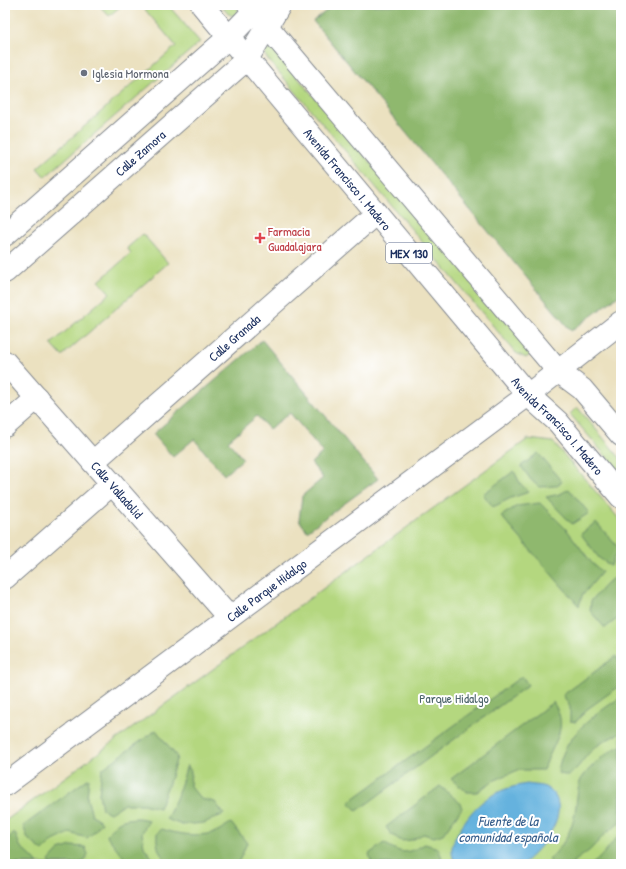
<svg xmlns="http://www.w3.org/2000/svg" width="626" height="869" font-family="'Patrick Hand',sans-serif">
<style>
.green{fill:#b4d77f;stroke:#68836e}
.forest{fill:#8fb86e;stroke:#557466}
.water{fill:#65b2de;stroke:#40709e}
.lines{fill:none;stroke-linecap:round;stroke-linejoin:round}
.minor-casing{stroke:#83888f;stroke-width:24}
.major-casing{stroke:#83888f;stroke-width:24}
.minor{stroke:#fff;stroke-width:22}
.major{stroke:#fff;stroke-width:22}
.worship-dot{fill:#6b7280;stroke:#fff;stroke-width:1.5}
.health-dot{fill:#e0444e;stroke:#fff;stroke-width:1.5}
.labels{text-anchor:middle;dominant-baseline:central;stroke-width:4;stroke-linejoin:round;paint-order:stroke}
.shield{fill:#fff;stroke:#5f6d8e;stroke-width:1}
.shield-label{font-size:12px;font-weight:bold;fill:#1b2f5e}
.worship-label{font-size:13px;fill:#5b616d;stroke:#fff;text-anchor:start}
.street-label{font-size:13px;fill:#1b2f5e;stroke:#fff}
.health-label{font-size:13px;fill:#be3a42;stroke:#fff;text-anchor:start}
.park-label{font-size:13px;fill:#496168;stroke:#fff}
.water-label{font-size:14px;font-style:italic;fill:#355d8b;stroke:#fff}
</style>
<rect width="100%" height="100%" fill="#fff"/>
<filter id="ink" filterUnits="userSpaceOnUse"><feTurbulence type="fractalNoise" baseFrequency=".025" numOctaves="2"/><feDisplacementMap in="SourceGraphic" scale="8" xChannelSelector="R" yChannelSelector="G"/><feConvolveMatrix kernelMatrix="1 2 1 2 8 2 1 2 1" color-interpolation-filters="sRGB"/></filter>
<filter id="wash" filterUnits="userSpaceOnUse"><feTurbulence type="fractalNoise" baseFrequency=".012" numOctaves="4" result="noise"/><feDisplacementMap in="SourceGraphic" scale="16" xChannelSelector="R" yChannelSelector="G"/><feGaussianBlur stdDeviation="0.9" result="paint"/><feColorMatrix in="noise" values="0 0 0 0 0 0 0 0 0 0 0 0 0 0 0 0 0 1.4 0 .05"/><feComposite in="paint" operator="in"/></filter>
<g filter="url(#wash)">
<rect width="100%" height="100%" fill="#ebe1c0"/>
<g class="green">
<path d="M99,5H122L109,16Z"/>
<path d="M141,5H168L200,42L45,177L37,168L176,46Z"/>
<path d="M221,5H236L238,7V13L234,16L228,14Z"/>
<path d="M268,47L274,50L527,345L530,355L526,358L516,353L266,57L264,50Z"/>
<path d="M143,234L168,263L62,356L51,344L110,293L99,281L131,253L127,248Z"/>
<path d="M577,407L621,459V474L570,414Z"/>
<path d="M528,439L553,442L621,521V864H5V821Z"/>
</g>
<g class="forest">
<path d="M334,5H621V294L571,331L313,21Z"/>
<path d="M262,340L378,479L307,531L299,520L302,496L323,478L311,463L323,452L290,413L269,429L257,416L228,441L243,459L224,475L194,439L173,457L153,434Z"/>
<path d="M538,453L562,482L555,486L539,487L531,480L521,466Z"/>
<path d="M514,471L520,483L529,492L511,498L493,507L483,494Z"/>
<path d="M569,489L589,513L572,524L546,497L560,494Z"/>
<path d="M540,503L567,530L591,562L602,572L582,596L579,606L501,516L517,506Z"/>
<path d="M596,522L621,551L614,557L611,566L599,558L581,534Z"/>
<path d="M613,578L621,585V616L605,628L590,611L591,601L606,584Z"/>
<path d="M616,656L621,666V685L586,710L576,722L570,721V707L563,695Z"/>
<path d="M522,676L528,685L357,811L349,802Z"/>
<path d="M621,697V733C609,738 598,744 589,753C581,762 578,769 568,776L558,773C562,736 593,716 621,697Z"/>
<path d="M553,702C565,721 561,731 552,750C549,756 546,763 544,770H518L493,781L477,792H467L451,779Z"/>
<path d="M156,730L177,757L169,783L159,808L143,804H124L110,813L102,809L99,794L102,769Z"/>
<path d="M621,746V822L606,833L590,850L571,864H553L549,860C561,847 568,838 573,821C577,809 576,793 580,782C584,771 610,749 621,746Z"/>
<path d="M187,765L191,771L190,786L201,799L215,802L224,814L204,823L182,825L166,819C176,802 181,785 187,765Z"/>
<path d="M89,778L87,798L92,815L102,822L94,832L87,838L70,833L53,841L43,851L28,839L23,826Z"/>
<path d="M440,786L459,802L462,808L443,834L434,837L423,834L412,840L401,841L390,833L386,827Z"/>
<path d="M138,818L149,820L142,833L144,847L157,864H129L107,836C115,821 121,819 138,818Z"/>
<path d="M231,823L247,843L239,861L233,864H171C159,856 156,847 157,833L162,829C176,834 197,837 212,833C218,832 225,826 231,823Z"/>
<path d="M15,833L20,846L34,859L38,864H5V840Z"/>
<path d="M621,834V864H592C604,856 610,843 621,834Z"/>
<path d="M384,843C403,855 406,854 425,844L438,848L442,858L438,864H372L369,854Z"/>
<path d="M71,846L85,847L88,854L85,861L75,864H51L49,861L59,850Z"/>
</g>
<path class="water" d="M527,784C532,785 540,785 545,787C578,805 542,850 522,864H455C454,860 452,856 452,852C451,845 456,835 460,829C477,801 495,789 527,784Z"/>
</g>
<g filter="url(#ink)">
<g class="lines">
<g class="minor-casing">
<g id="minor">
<path d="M5,235L229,37L254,11L269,5"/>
<path id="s1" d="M5,272L247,59L280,5"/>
<path id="s2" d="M5,362L229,617"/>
<path d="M5,426L37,398"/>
<path id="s3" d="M93,462L376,213"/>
<path d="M5,578L112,484"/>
<path id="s4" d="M5,785L528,395"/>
</g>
</g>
<g class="major-casing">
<g id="major">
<path id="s5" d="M202,5L528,395L558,422L621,497"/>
<path d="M249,5L558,371L582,389L621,435"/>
<path d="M528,395L621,322"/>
</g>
</g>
<use href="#minor" class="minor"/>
<use href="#major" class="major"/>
</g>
</g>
<circle class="worship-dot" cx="84" cy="73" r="4"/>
<path class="health-dot" d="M258 232h4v4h4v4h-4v4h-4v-4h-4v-4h4z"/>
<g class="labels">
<rect class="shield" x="386" y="243" width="46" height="20" rx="3"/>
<g class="shield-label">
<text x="409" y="253">MEX 130</text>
</g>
<g class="worship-label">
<text x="92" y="73">Iglesia Mormona</text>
</g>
<g class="street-label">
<text stroke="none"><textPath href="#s1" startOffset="180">Calle Zamora</textPath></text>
<text stroke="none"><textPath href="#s5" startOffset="227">Avenida Francisco I. Madero</textPath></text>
<text stroke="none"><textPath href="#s3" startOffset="188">Calle Granada</textPath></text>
<text stroke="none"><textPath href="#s5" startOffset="551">Avenida Francisco I. Madero</textPath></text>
<text stroke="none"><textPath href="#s2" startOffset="170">Calle Valladolid</textPath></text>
<text stroke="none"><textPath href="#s4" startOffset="326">Calle Parque Hidalgo</textPath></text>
</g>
<g class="health-label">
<text x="268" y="231">Farmacia<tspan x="268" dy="15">Guadalajara</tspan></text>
</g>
<g class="park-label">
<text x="454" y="698">Parque Hidalgo</text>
</g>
<g class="water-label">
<text x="508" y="820">Fuente de la<tspan x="508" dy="16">comunidad española</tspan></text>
</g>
</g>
<rect width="626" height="869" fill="none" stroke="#fff" stroke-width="20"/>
</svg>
